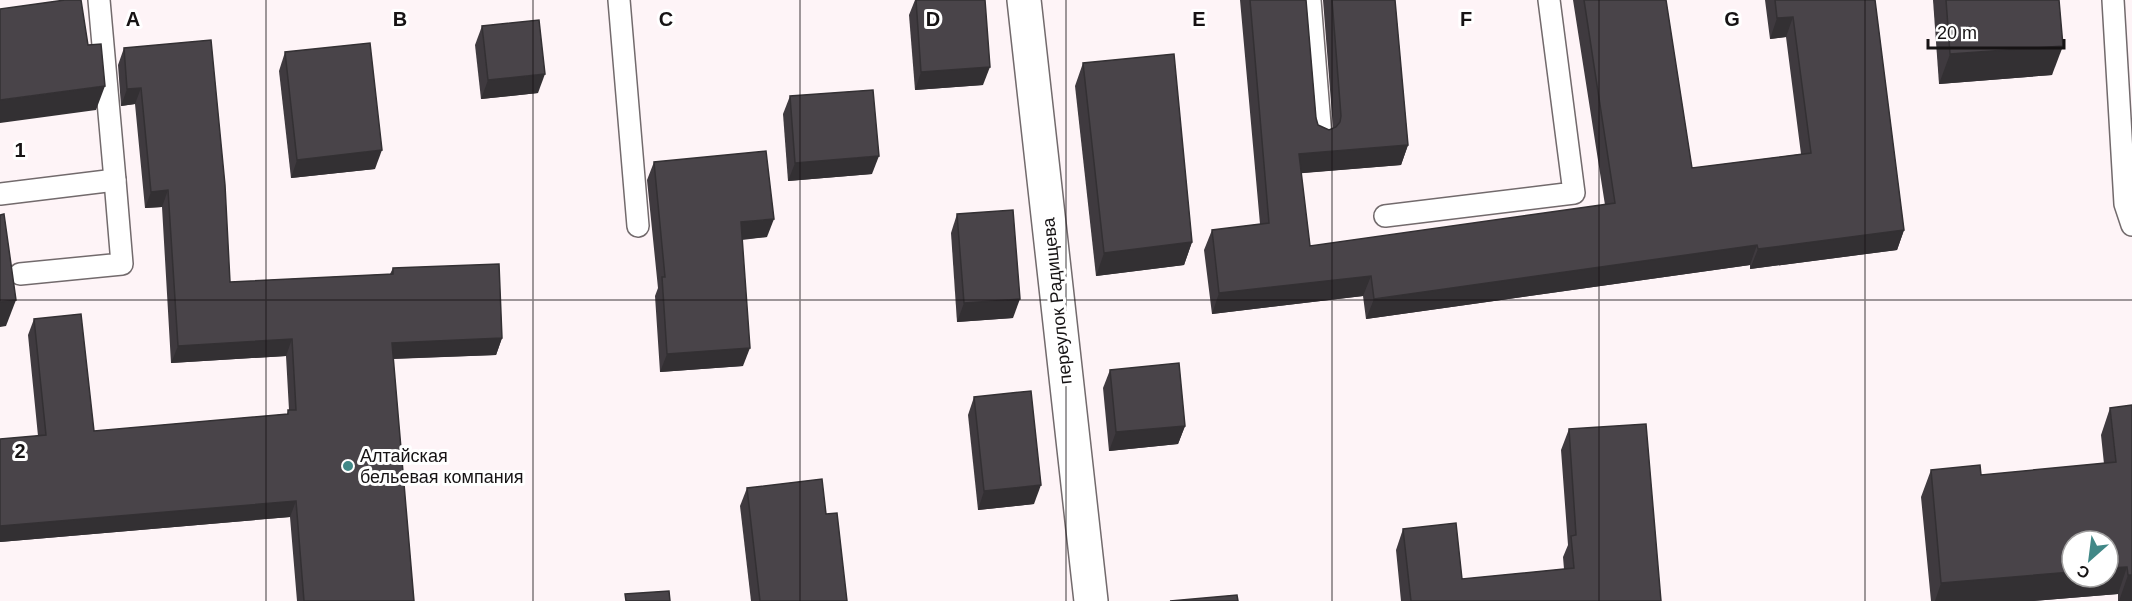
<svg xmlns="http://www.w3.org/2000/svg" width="2132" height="601" font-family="Helvetica,sans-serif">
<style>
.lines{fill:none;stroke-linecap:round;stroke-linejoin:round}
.lane-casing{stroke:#726a6c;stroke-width:24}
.street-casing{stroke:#726a6c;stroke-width:36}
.lane{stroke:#fff;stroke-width:21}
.street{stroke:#fff;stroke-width:33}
.wall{fill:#3f3a3f}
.shaded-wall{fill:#333033}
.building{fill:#494449;stroke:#333033;stroke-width:1.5}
.grid{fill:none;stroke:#161314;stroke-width:1.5;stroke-opacity:0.55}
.poi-dot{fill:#418887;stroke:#fff;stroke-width:2}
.labels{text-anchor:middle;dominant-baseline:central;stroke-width:6;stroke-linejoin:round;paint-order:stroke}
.street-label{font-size:18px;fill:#161314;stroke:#fff}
.poi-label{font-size:18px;fill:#161314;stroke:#fff;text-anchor:start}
.grid-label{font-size:20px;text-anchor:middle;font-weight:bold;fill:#161314;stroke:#fff;stroke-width:6;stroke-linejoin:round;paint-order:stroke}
</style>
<rect width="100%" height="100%" fill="#fef4f7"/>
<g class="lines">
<g class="lane-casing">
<g id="lane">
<path d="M619,0L638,226"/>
<path d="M1310,0L1321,137"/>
<path d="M2113,0L2125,204L2132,225"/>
<path d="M0,194L115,180L99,0"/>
<path d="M1385,216L1574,193L1549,0"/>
<path d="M20,274L122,264L115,180"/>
</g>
</g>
<g class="street-casing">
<path id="street" d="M1024,0L1091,601"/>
</g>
<use href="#lane" class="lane"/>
<use href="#street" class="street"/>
</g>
<g class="wall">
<path d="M915,0H985L983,85L915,90L909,15Z"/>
<path d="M1240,0H1306L1316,118L1318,125L1329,130L1333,128L1323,0H1395L1408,145L1401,165L1301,173L1310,246L1605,205L1573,0H1666L1692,168L1801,154L1786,37L1770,39L1765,0H1875L1904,230L1897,250L1750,269V265L1366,319L1363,296L1212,314L1204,250L1212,230L1260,224Z"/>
<path d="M1933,0H2059L2052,75L1939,84Z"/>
<path d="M482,26L538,93L481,99L475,45Z"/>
<path d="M124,48L230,282L390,274L393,268L502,338L496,355L393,359L414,601H297L290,517L0,542V439L38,436L28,335L34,319L94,431L287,414L289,410L286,356L171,363L162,207L145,208L135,104L121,106L118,65Z"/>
<path d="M285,52L375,169L291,178L279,71Z"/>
<path d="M1083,63L1192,242L1184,265L1096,276L1075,86Z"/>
<path d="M790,96L872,174L788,181L783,114Z"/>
<path d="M654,162L767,237L742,240L743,366L660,372L655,296L658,288L647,180Z"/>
<path d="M957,214L1013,318L957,322L951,233Z"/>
<path d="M1110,370L1185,426L1178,444L1109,451L1103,388Z"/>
<path d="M974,397L1034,504L978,510L968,415Z"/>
<path d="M2110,408L2132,601H2118V594L2033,601H1931L1921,497L1931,470L1981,475L2104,464L2101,435Z"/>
<path d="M1569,429L1661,601H1401L1396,550L1403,529L1462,579L1564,569L1563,557L1568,545L1561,450Z"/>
<path d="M747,488L826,514L847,601H751L740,506Z"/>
</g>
<g class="shaded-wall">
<path d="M1793,17L1786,37L1770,39L1777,18Z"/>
<path d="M2063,46L2052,75L1939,84L1950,54Z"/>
<path d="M990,67L983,85L915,90L921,72Z"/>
<path d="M545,74L538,93L481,99L488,80Z"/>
<path d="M105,86L96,110L0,123V100Z"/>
<path d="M141,88L135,104L121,106L127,89Z"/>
<path d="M1408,145L1401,165L1292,174L1299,154Z"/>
<path d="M382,150L375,169L291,178L297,160Z"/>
<path d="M879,156L872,174L788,181L795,163Z"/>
<path d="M168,190L162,207L145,208L151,192Z"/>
<path d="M774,219L767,237L734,240L741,222Z"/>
<path d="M1904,230L1897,250L1750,269L1758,249Z"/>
<path d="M1192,242L1184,265L1096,276L1104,253Z"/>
<path d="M1757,245L1750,265L1366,319L1374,299Z"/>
<path d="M1371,276L1363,296L1212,314L1219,293Z"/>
<path d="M1020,299L1013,318L957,322L964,303Z"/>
<path d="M16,300L6,326L0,327V302Z"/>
<path d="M502,338L496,355L385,359L392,343Z"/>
<path d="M292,339L286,356L171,363L178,346Z"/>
<path d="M750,348L743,366L660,372L667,354Z"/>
<path d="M1185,426L1178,444L1109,451L1116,432Z"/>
<path d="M1041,485L1034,504L978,510L984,491Z"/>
<path d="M296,501L290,517L0,542V526Z"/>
<path d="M2127,567L2118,594L2033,601H1935L1941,583L2072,572V577H2108V568Z"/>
<path d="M2128,575H2132V601H2119Z"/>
</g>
<g class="building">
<path d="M65,0H81L88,45L101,44L105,86L0,100V9Z"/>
<path d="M916,0H985L990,67L921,72Z"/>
<path d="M1250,0H1306L1316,118L1318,125L1329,130L1336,127L1340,122L1341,116L1332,0H1395L1408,145L1299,154L1310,246L1615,203L1584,0H1666L1692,168L1811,153L1793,17L1777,18L1775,0H1875L1904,230L1758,249L1757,245L1374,299L1371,276L1219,293L1212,230L1269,223Z"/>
<path d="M1946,0H2059L2063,46L1950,54Z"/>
<path d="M539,20L545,74L488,80L482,26Z"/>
<path d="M211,40L225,185L230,282L393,274V268L499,264L502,338L392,343L414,601H304L296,501L0,526V439L46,435L34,319L81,314L94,431L288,414V410H296L292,339L178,346L168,190L151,192L141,88L127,89L124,48Z"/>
<path d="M370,43L382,150L297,160L285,52Z"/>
<path d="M1174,54L1192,242L1104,253L1083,63Z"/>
<path d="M873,90L879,156L795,163L790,96Z"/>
<path d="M766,151L774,219L741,222L750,348L667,354L662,277H665L654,162Z"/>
<path d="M1013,210L1020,299L964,303L957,214Z"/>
<path d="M4,214L16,300L0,302V215Z"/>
<path d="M1179,363L1185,426L1116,432L1110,370Z"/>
<path d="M1031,391L1041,485L984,491L974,397Z"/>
<path d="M2132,405V575H2128L2127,567L2108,568V541H2072V572L1941,583L1931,470L1980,465L1981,475L2116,462L2110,408Z"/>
<path d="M1646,424L1661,601H1411L1403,529L1456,523L1462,579L1574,568L1571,536L1576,535L1569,429Z"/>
<path d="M822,479L826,514L837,513L847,601H760L747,488Z"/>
<path d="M669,591L670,601H626L625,594Z"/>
<path d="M1237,595L1238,601H1170Z"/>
</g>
<path class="grid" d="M266,0V601M533,0V601M800,0V601M1066,0V601M1332,0V601M1599,0V601M1865,0V601M0,300H2132"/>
<circle class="poi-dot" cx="348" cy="466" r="6"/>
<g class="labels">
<g class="street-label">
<text transform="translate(1057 301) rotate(-96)">переулок Радищева</text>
</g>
<g class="poi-label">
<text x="360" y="456">Алтайская<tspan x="360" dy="21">бельевая компания</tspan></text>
</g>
</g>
<g class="grid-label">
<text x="133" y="26">A</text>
<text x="400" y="26">B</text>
<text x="666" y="26">C</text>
<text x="933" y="26">D</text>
<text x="1199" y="26">E</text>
<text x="1466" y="26">F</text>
<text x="1732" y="26">G</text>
<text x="20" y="157">1</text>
<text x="20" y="458">2</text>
</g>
<g transform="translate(2090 559) rotate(208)"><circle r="28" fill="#ffffff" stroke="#a2a1a1" stroke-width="1.5"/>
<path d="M0-4.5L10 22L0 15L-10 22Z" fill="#418887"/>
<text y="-9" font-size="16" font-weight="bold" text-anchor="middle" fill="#161314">С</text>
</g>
<path d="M1928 39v9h136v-9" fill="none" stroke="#161314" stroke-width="3"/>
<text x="1937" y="39" font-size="18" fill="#161314" stroke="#ffffff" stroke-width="4.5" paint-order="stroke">20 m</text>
</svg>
